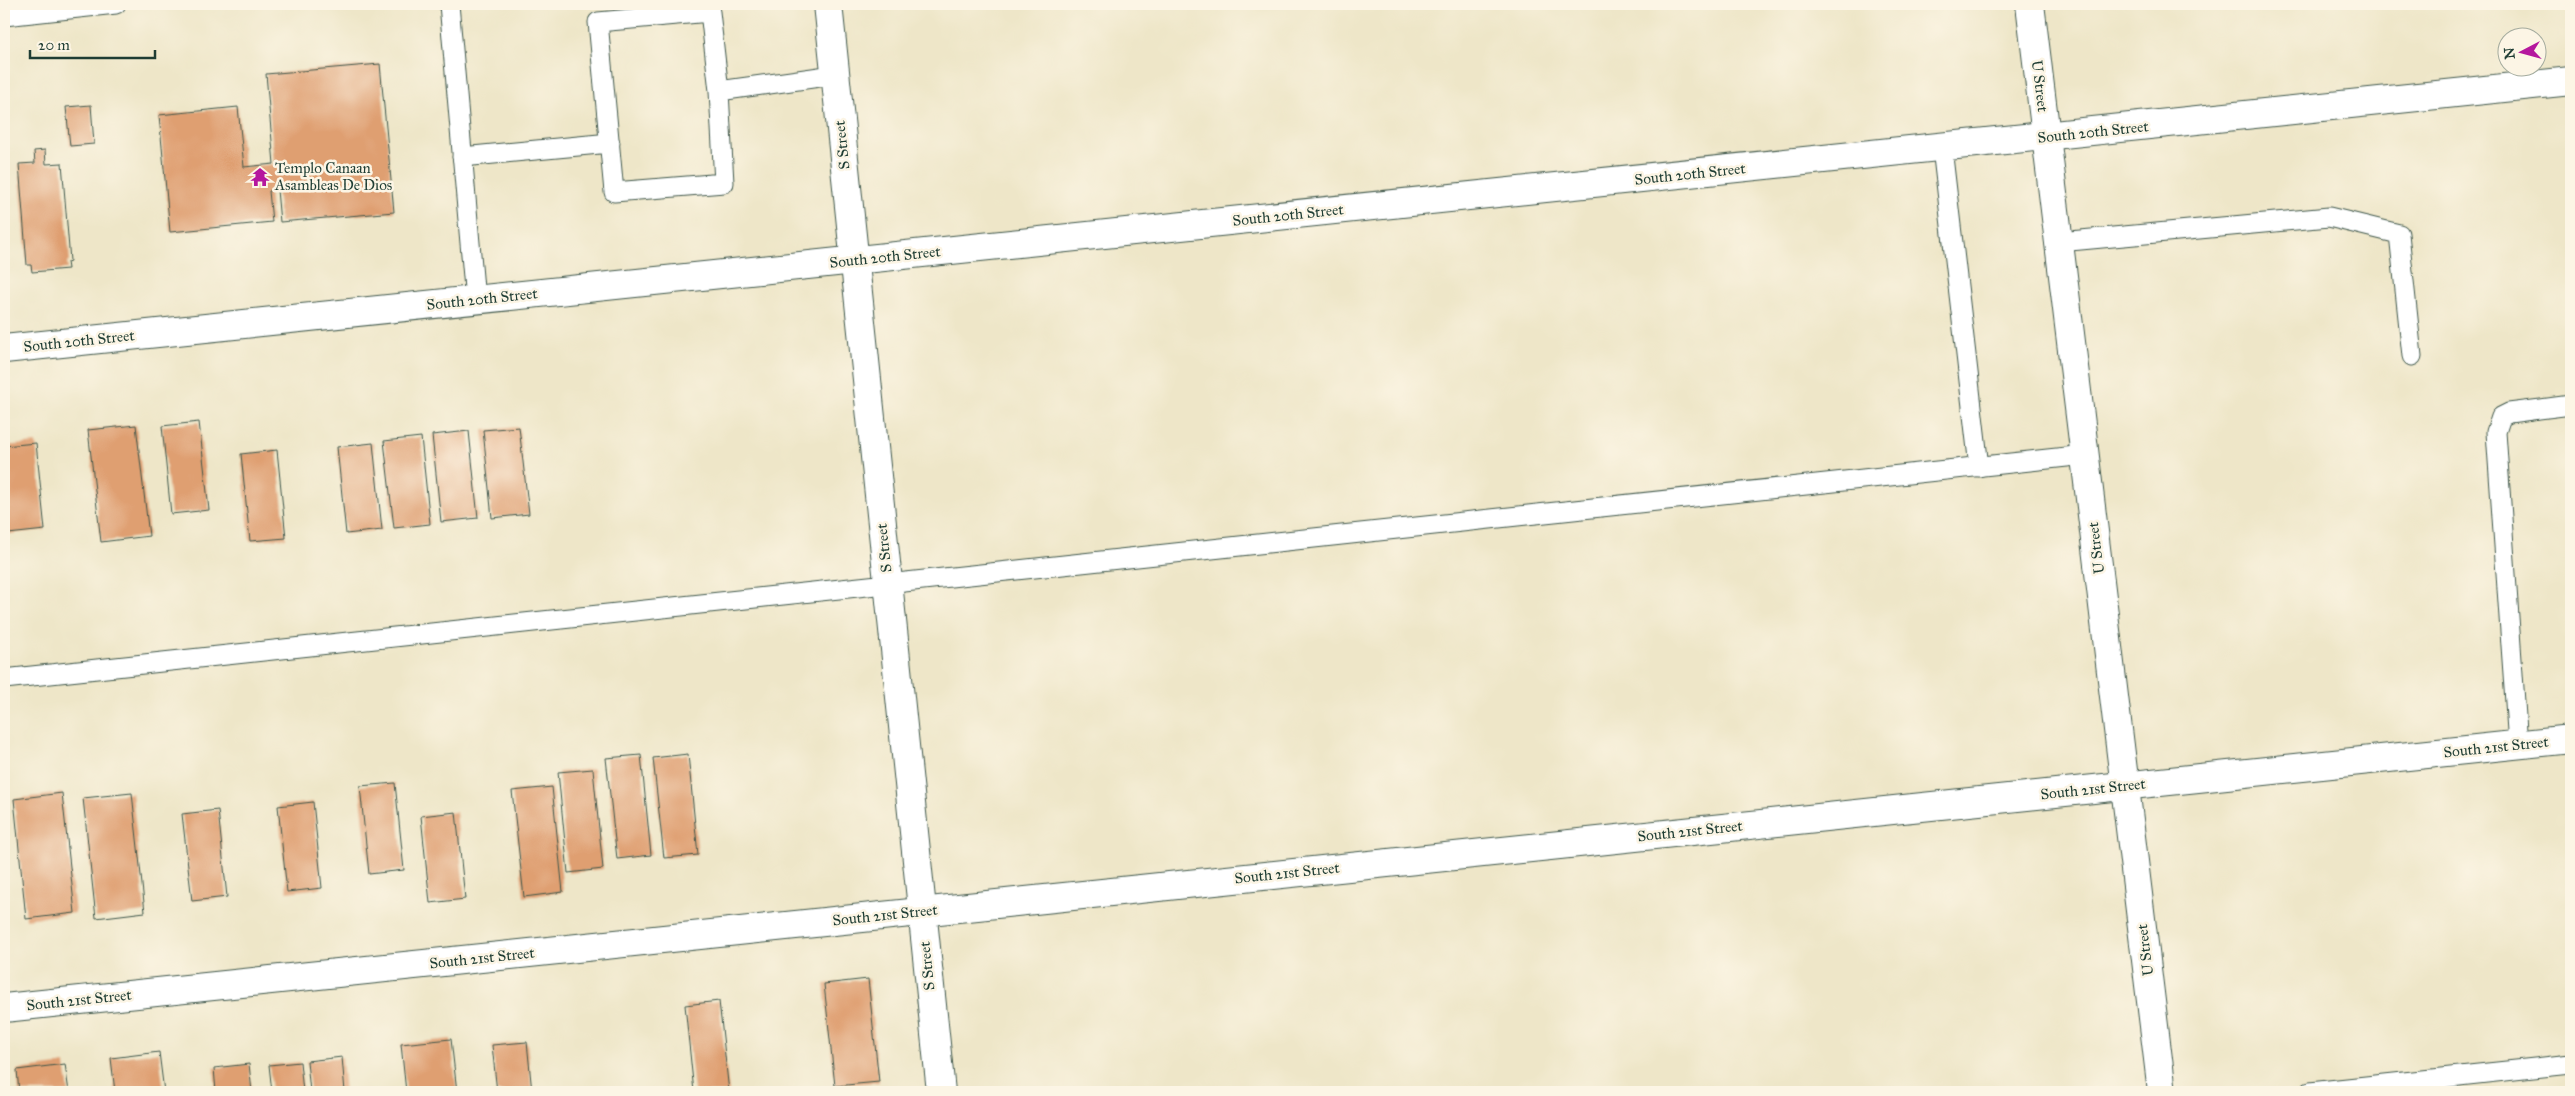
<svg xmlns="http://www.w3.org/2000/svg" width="2575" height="1096" font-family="'IM FELL Great Primer',serif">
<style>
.building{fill:#df9f71}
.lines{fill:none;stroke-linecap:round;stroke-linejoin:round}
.service-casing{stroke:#3e564a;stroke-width:21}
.minor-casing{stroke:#3e564a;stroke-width:30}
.tertiary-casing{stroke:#3e564a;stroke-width:30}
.service{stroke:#fff;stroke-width:19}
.minor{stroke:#fff;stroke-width:28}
.tertiary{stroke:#fff;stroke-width:28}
.labels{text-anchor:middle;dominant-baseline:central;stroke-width:5;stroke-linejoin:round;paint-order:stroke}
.street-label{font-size:15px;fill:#1f3d34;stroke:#fcf5e5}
.poi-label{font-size:15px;fill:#1f3d34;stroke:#fcf5e5;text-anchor:start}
</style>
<rect width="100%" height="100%" fill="#fcf5e5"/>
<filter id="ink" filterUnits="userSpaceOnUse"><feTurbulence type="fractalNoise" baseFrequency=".02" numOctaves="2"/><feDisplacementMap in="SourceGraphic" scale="10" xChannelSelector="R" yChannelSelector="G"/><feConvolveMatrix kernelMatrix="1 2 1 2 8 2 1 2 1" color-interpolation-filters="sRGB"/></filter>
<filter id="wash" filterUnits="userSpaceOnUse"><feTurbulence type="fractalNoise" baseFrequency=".0096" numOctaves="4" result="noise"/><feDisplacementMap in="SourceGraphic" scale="20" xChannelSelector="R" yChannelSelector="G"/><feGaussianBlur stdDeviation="1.12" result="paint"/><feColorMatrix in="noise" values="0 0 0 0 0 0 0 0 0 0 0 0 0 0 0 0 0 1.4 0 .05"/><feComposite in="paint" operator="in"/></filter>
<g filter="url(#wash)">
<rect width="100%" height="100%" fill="#eee6c8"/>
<g id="blocks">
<g class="building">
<path d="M380,64L394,212L280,222L277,190L269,191L272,222L170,232L159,115L238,107L244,167L274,164L266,74Z"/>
<path d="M91,105L94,144L70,146L66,107Z"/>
<path d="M45,150L46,164L62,163L70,261L67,262L68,269L32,272L31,265H27L19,164L35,163L34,151Z"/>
<path d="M199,422L209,510L171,514L162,426Z"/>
<path d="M136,425L149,536L101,542L88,430Z"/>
<path d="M519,427L529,514L492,518L483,430Z"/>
<path d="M469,431L478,518L441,522L432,435Z"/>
<path d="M421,437L430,524L394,528L384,441Z"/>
<path d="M36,443L45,530L8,534L4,491V446Z"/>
<path d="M373,443L382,530L346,534L337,447Z"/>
<path d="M277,450L286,538L250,541L241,454Z"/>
<path d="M688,754L698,855L664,858L653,758Z"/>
<path d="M641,755L651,855L617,859L606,758Z"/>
<path d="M593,769L603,869L568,873L558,772Z"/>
<path d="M395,783L404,870L369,874L360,786Z"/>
<path d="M552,787L563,892L524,897L512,791Z"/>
<path d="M62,793L75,913L26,919L14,799Z"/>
<path d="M132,793L145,912L96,918L83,798Z"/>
<path d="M313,802L322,888L287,892L278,806Z"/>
<path d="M218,810L227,897L192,901L182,814Z"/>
<path d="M456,812L465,899L430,903L421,816Z"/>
<path d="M868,979L879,1082L835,1086L824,984Z"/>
<path d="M719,1001L729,1092H694L685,1005Z"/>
<path d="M451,1039L457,1092H406L401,1044Z"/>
<path d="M527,1042L532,1092H497L492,1045Z"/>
<path d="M159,1052L164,1092H115L111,1058Z"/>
<path d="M342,1057L345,1092H310L307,1061Z"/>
<path d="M300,1062L303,1092H272L269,1065Z"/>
<path d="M65,1064L69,1092H19L17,1070Z"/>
<path d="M249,1064L252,1092H216L214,1068Z"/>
</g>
</g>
</g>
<g filter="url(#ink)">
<use href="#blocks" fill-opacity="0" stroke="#3e564a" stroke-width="1"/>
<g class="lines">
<g class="service-casing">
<g id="service">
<path d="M449,4L475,300"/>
<path d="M4,16L116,4"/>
<path d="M719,91L724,183L614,192L598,22L710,12L719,91L834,75"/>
<path d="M1942,148L1979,467"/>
<path d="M462,157L610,143"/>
<path d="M2059,242L2329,217L2399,234L2412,356"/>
<path d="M4,679L2085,455"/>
<path d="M2518,745L2496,432L2501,417L2509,413L2571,405"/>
<path d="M2310,1092L2571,1064"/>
</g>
</g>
<g class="minor-casing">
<g id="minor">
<path d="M828,4L941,1092"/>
<path d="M2030,4L2162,1092"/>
<path d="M4,1008L2571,739"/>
</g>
</g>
<g class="tertiary-casing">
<path id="tertiary" d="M4,349L2571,81"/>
</g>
<use href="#service" class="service"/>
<use href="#minor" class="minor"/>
<use href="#tertiary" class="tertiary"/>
</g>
</g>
<defs>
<g id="temple-bare" transform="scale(1.5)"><path d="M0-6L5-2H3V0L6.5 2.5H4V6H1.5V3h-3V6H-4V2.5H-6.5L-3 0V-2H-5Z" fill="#b5179e" stroke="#fcf5e5" stroke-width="2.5" paint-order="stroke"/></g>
</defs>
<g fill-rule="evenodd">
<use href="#temple-bare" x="260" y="177"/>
</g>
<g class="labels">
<g class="street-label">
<text transform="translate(2040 86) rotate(83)">U Street</text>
<text transform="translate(2093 132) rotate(-6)">South 20th Street</text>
<text transform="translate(842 145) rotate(-96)">S Street</text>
<text transform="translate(1690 174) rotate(-6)">South 20th Street</text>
<text transform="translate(1288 215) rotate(-6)">South 20th Street</text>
<text transform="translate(885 257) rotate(-6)">South 20th Street</text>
<text transform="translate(482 299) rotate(-6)">South 20th Street</text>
<text transform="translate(79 341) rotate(-6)">South 20th Street</text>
<text transform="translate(884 548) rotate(-96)">S Street</text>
<text transform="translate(2096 548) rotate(-97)">U Street</text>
<text transform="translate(2496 747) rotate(-6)">South 21st Street</text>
<text transform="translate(2093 789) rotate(-6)">South 21st Street</text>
<text transform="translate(1690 831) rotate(-6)">South 21st Street</text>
<text transform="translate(1287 873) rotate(-6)">South 21st Street</text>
<text transform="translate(885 915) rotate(-6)">South 21st Street</text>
<text transform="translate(2145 950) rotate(-97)">U Street</text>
<text transform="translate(482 958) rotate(-6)">South 21st Street</text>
<text transform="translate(927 966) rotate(-96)">S Street</text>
<text transform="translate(79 1000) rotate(-6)">South 21st Street</text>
</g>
<g class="poi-label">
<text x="275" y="168">Templo Canaan<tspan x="275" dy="17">Asambleas De Dios</tspan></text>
</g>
</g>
<rect width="2575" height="1096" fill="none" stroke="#fcf5e5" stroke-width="20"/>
<g transform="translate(2522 52) rotate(264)"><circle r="24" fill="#fcf5e5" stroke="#a4ab9e"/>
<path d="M0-4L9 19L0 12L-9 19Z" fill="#b5179e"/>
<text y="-8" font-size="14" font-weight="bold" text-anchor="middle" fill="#1f3d34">N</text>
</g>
<path d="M30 50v8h125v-8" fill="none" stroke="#1f3d34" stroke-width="2.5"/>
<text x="38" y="50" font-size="15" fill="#1f3d34" stroke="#fcf5e5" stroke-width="4" paint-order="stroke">20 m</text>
</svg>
